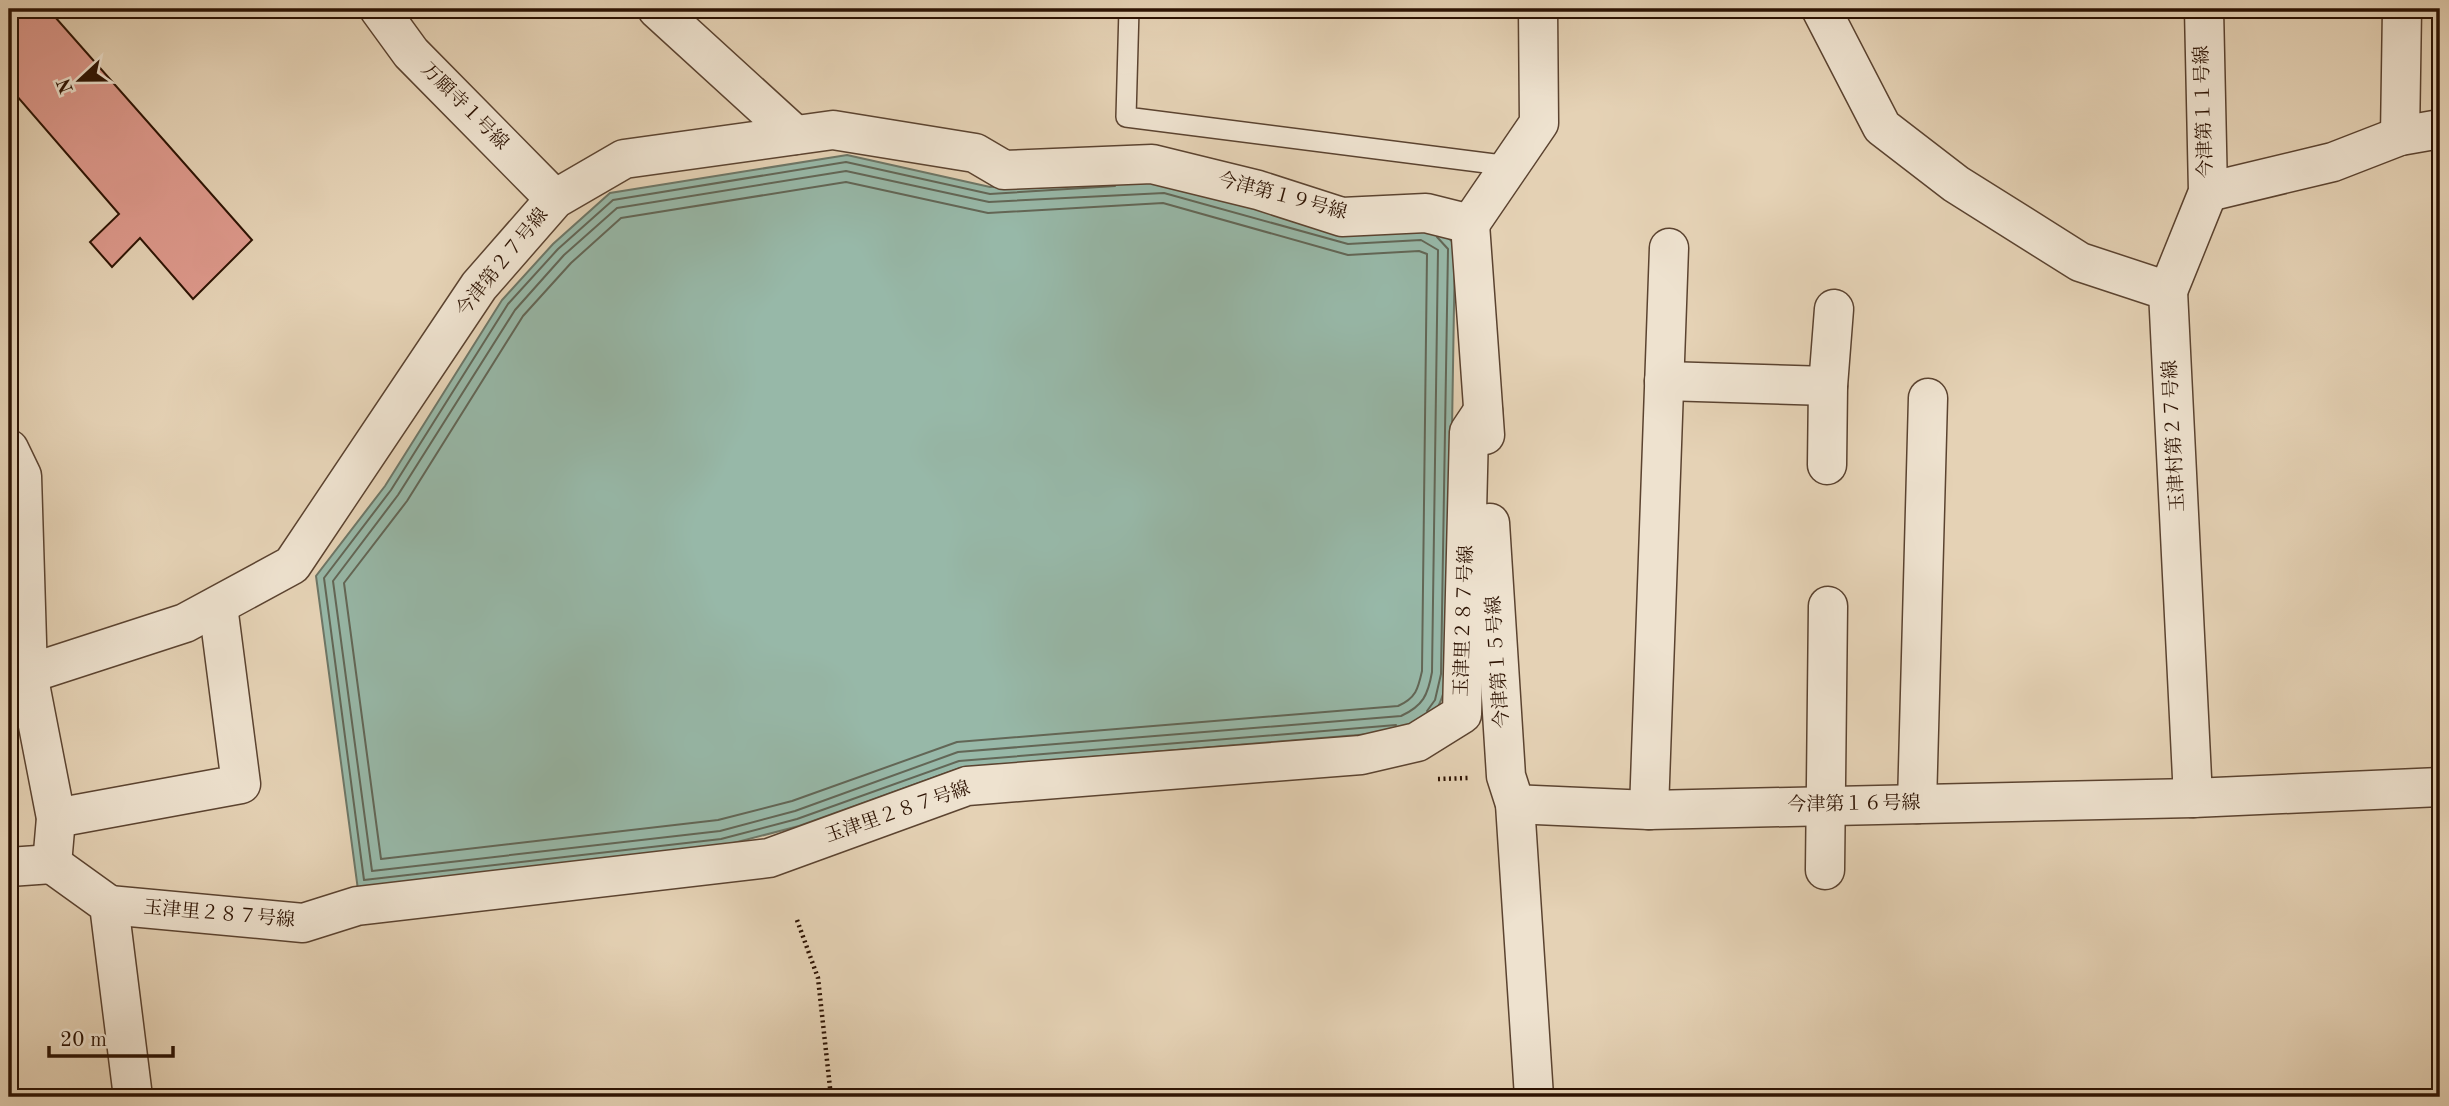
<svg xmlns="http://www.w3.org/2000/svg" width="2449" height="1106" font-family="'Old Standard TT','Noto Serif JP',serif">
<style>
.water{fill:#97b8a8;stroke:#6d7666;stroke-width:2}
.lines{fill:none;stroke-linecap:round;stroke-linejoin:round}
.shore{stroke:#626656;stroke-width:2}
.building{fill:#dd988b;stroke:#2d1303;stroke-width:2}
.service-casing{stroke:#5b4330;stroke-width:22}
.minor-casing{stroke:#5b4330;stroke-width:41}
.path{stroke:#2d1303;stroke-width:4.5;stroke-dasharray:2 3.5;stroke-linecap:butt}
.service{stroke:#eee2cf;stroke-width:19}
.minor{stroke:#eee2cf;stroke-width:38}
.labels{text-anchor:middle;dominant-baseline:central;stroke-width:5;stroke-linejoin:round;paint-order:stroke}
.street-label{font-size:19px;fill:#2d1303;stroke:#eee2cf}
</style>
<rect width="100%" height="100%" fill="#e5d2b5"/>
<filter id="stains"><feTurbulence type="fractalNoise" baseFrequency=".00286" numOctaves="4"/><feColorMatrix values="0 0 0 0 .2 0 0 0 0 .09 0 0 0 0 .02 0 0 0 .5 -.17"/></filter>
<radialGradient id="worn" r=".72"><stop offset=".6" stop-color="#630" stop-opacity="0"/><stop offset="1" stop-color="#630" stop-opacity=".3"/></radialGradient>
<path class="water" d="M847,155L990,187L1166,177L1439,230L1455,244L1448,675C1441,708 1437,716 1406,731L960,768L799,826L722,846L358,890L316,576L385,486L502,300L553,244L610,193Z"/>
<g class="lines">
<g class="shore">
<path d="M846,171L989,202L1164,193L1348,244L1421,240L1438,250L1432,672C1428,695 1423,706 1401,716L958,752L795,811L720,831L372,871L333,581L398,495L515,310L564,255L617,208Z"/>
<path d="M846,182L988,213L1163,203L1348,255L1419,251L1427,254L1422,671C1418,689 1416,698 1398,706L957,742L792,801L718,820L381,859L344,583L407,501L523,316L571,263L621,218Z"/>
<path d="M1115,186L990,194L846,162L613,200L558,249L508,304L391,490L324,578L364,880L721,839L797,819L959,761L1396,725"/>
<path d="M1427,711L1435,700L1441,674L1448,249L1437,237"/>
</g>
</g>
<path class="building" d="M9,9H48L252,240L193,299L140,238L112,267L90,242L119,214L9,87Z"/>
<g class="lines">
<g class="service-casing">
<path id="service" d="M1129,9L1126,117L1510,166"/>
</g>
<g class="minor-casing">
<g id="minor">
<path d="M379,9L411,53L555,199"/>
<path d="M657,9L795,135"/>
<path d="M1821,9L1882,127L1956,184L2080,262L2168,291L2193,798L2440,787"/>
<path d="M2400,136L2402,9"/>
<path d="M2208,192L2333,162L2400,136L2440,129"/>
<path d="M1470,224L1485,435"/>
<path d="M1470,224L1539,123L1538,9"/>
<path d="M2168,291L2208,192L2204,9"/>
<path d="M1664,381L1828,386"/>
<path d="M9,449L22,476L28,674L56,818L52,864"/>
<path d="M1827,465L1828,386L1834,309"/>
<path d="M1490,523L1506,776L1515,804L1534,1097"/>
<path d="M28,674L185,623L292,565L479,286L555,199L624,159L833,130L975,153L1004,170L1152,164L1258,190L1342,217L1426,213L1470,224"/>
<path d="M1515,804L1649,810L2193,798"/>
<path d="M1917,804L1928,398"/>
<path d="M1649,810L1669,248"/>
<path d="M56,818L241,784L218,606"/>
<path d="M52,864L109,905L133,1097"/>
<path d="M9,867L52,864"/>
<path d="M1825,870L1828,606"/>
<path d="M109,905L303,923L357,906L769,858L967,786L1361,755L1417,742L1462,714L1469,432L1483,411"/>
</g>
</g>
<g class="path">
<path d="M1438,779L1468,778"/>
<path d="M797,920L818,978L831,1097"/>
</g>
<use href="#service" class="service"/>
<use href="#minor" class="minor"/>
</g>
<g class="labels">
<g class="street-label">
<text transform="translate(464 107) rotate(45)">万願寺１号線</text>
<text transform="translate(2205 112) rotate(-92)">今津第１１号線</text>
<text transform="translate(1282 197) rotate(15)">今津第１９号線</text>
<text transform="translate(503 263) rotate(-51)">今津第２７号線</text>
<text transform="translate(2175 436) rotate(-93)">玉津村第２７号線</text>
<text transform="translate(1465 621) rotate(-88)">玉津里２８７号線</text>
<text transform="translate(1499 662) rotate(-94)">今津第１５号線</text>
<text transform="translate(1854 805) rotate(-1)">今津第１６号線</text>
<text transform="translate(898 813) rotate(-19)">玉津里２８７号線</text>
<text transform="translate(219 915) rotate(5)">玉津里２８７号線</text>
</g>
</g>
<rect width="2449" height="1106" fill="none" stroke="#e5d2b5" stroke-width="35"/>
<rect x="10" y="10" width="2428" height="1085" fill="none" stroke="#2d1303" stroke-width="3.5"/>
<rect x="18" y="18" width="2414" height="1071" fill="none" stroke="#2d1303" stroke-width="2"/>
<g transform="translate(80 80) rotate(248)" stroke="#eee2cf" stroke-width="5" paint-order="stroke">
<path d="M0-5L12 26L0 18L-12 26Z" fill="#2d1303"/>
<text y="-10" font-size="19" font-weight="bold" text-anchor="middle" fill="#2d1303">N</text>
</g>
<path d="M49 1046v10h124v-10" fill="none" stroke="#2d1303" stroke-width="3.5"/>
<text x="60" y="1046" font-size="21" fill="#2d1303" stroke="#eee2cf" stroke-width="5" paint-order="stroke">20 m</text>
<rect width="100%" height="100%" filter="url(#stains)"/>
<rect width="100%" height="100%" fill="url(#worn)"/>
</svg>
